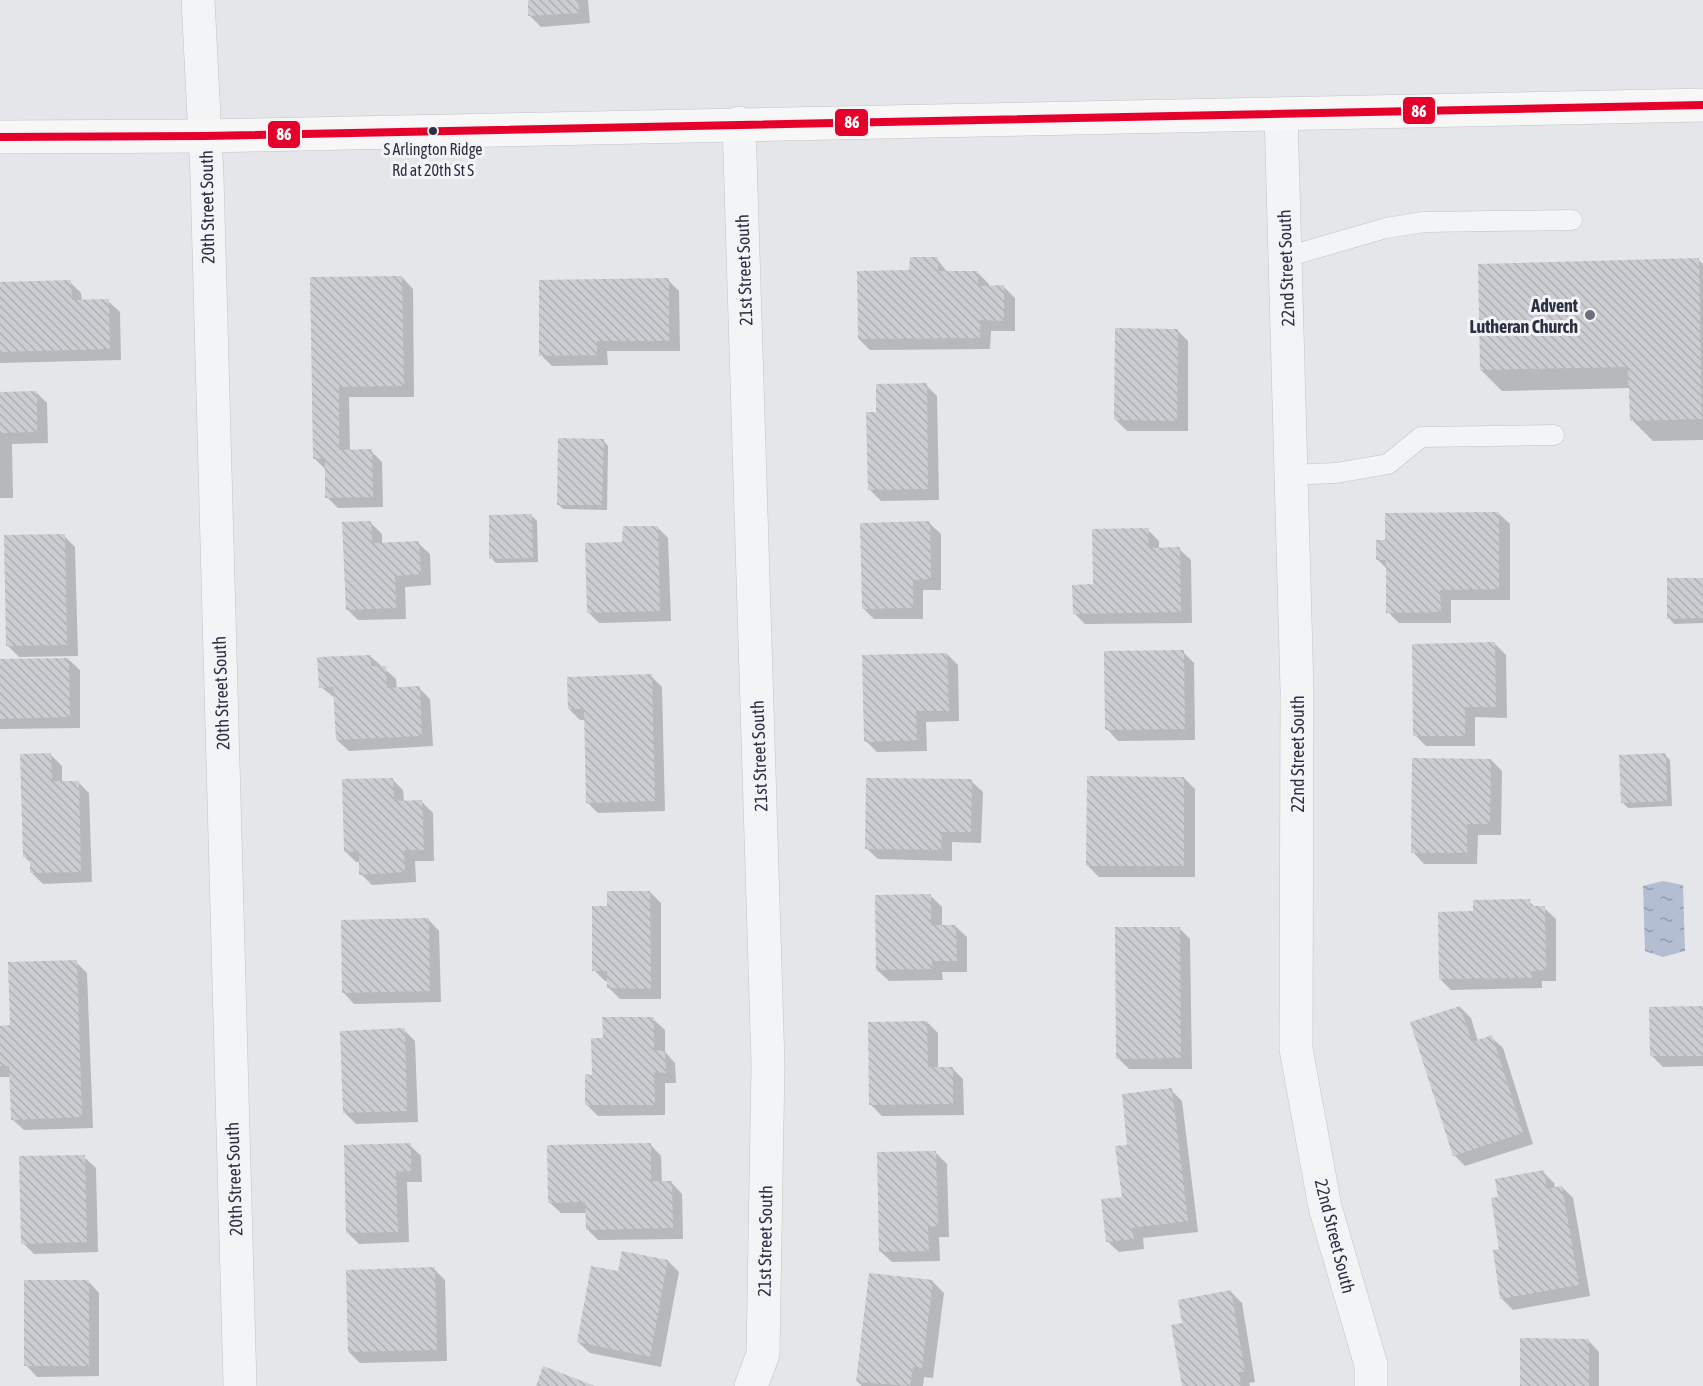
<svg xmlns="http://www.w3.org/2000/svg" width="1703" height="1386" font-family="'Asap Condensed',sans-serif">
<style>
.water{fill:url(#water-ripples)}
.shadow{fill:#0003}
.building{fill:url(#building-back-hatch)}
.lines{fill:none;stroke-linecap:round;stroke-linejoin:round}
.service-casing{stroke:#c1c3c6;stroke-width:21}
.minor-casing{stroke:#c1c3c6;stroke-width:34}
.secondary-casing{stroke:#c1c3c6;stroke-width:34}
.service{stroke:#f3f4f6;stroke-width:20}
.minor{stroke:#f3f4f6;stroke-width:33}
.secondary{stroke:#f7f7f7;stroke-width:33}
.bus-1-casing{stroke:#f2f4f8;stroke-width:12}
.bus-1{stroke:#e4002b;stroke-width:8}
.bus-dot{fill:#2b3042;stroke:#f2f4f8;stroke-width:2}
.poi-dot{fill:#6c707c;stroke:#f2f4f8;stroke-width:2}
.labels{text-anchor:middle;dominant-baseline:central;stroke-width:6;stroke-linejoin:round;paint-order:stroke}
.bus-label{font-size:16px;fill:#2b3042;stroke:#f2f4f8}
.street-label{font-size:18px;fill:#2b3042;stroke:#f2f4f8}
.poi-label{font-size:18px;font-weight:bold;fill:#2b3042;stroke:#f2f4f8;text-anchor:end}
.line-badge{stroke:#f2f4f8;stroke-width:2}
.badge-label{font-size:16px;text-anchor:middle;font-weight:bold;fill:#fff}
</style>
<defs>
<pattern id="water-ripples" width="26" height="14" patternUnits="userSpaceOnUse" patternTransform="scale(1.5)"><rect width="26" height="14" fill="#b4bed3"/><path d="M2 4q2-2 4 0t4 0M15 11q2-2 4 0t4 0" fill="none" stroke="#939bad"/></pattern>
<pattern id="building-back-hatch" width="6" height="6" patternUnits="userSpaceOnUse" patternTransform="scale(1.5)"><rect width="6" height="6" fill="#cbcdd1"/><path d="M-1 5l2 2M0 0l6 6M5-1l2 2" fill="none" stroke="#aeb0b5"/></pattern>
</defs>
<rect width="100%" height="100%" fill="#e4e6e9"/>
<path class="water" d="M1663,881L1683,885L1685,951L1663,957L1645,951L1643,886Z"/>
<g class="shadow">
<path d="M529,0H588L590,23L541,27L530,16Z"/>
<path d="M937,259L948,273H978L989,284V287H1004L1015,298V331H991L990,349L870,350L859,339L911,271Z"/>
<path d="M1699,260L1703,264V440L1653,441L1632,420L1630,388L1502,391L1481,370Z"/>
<path d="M402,277L413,289L414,397H349L350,451H371L382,462L383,507L338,508L327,497L325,469L314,458L312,279Z"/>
<path d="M668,280L679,291L680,351H607L608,365L552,366L541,355Z"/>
<path d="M70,282L81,293L82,302L108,301L120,312L121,360L0,363V284Z"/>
<path d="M1177,330L1188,341V431H1127L1115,419Z"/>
<path d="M926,385L937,396L939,500L881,501L870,490L877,413Z"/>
<path d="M36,392L47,403L48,443L12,444L13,498H0V393Z"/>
<path d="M603,440L608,446L607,510L563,509L558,504Z"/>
<path d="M1498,513L1510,524V600H1451V623H1399L1388,612V570L1378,560L1387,542Z"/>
<path d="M532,516L537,521L538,562L496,563L491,558Z"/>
<path d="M371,523L382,534V544L418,543L430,554L431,585L405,587L406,619L358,620L347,609Z"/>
<path d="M929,523L941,534V590H923V619H874L863,608Z"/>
<path d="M657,527L668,538L671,621L599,623L588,612L624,544Z"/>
<path d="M1148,530L1159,541V549H1179L1191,560L1192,623L1085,624L1074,613L1094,586Z"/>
<path d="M64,536L75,547L78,656L19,657L8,646Z"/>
<path d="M1703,579V623L1674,624L1669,618Z"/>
<path d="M1495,644L1506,655L1507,718L1475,717V746H1426L1415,735Z"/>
<path d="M1183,652L1194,663L1195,740L1118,741L1107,729Z"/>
<path d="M947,654L958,665L959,721L926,722L927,751L877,752L866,741Z"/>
<path d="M370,656L396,679L397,689L419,688L430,699L433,746L349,751L337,740L335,698L321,687Z"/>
<path d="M68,659L80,670V728L0,729V660Z"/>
<path d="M651,676L662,687L665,811L598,813L587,802L586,720H580L569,709Z"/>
<path d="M51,755L62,766V782H78L89,793L92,882L43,884L32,873V864L24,856Z"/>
<path d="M1665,755L1670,760L1672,806L1628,808L1622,802Z"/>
<path d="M1491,760L1502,771L1501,835H1478L1477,864H1424L1413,852Z"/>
<path d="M1184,778L1195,789V877H1099L1088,866Z"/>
<path d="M392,779L403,790L404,802H422L433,813L434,861H415L416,882L372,885L361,874V862H356L345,851Z"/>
<path d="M971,781L983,792L981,843L952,842V861L878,859L866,848Z"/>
<path d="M650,892L661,903V999H620L609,988V981H605L594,970L608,908Z"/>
<path d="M930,895L942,907V926H955L967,937V972H942L943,980L889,981L877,970Z"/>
<path d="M1529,901L1536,908H1544L1556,919V981H1542V988L1451,990L1440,979L1475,913Z"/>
<path d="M428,919L439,931L441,1002L354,1004L343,992Z"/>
<path d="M1179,928L1190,939L1192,1069H1129L1118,1058Z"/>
<path d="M76,962L87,973L93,1128L24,1130L12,1119L11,1077H0V1027H11Z"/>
<path d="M1460,1007L1471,1018L1478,1041L1491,1037L1503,1048L1533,1144L1465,1166L1454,1155Z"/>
<path d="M1703,1008V1066L1663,1067L1652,1056Z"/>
<path d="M653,1019L665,1030V1052L675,1063L676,1083H665V1115L598,1116L587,1105L605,1039Z"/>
<path d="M927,1022L938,1033V1068H952L963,1079L964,1115L882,1116L871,1105Z"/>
<path d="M404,1030L415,1041L418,1122L356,1124L345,1113Z"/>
<path d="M1171,1090L1182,1101L1198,1232L1143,1238L1144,1249L1119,1252L1107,1241L1123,1198L1129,1146Z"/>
<path d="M650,1144L661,1156L662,1183L671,1182L682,1194L683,1239L598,1240L587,1229V1213H561L549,1202Z"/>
<path d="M410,1145L421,1156L422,1182H407L409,1242L359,1244L348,1233Z"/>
<path d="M936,1153L947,1164L949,1237H939L940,1261L892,1262L880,1251Z"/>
<path d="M84,1157L96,1168L98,1252L34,1254L23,1243Z"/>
<path d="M1543,1172L1554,1183L1555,1188L1562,1187L1573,1198L1590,1296L1513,1310L1502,1299L1500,1198Z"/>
<path d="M668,1261L679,1272L661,1367L590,1353L578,1342L619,1273Z"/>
<path d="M434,1269L445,1280L447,1361L360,1363L349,1352Z"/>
<path d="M88,1281L99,1293V1376L37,1377L26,1365Z"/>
<path d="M933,1282L944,1293L933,1378L924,1377L923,1386H862L857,1381Z"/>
<path d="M1231,1292L1242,1303L1255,1382L1249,1383L1250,1386H1183L1184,1324Z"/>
<path d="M1588,1340L1599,1352V1386H1521Z"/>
</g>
<g class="building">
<path d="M528,0H578L579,13L528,16Z"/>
<path d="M910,257H938V271H978V286L1004,285V321L980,320V338L858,339L857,271L909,270Z"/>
<path d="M1699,258L1702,419L1630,421L1628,367L1480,370L1478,264Z"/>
<path d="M402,276L404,386L339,387V450L372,449L373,497L325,498V458L313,459L310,277Z"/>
<path d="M669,278V341H597V355L539,356V280Z"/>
<path d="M71,280L72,300L109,299L110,349L0,352V282Z"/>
<path d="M1115,328L1178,329L1177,421L1114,420Z"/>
<path d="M927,383L928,489L868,490L866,412H876V384Z"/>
<path d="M37,391V432L0,433V392Z"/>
<path d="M558,438L604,439L602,505H557Z"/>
<path d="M1499,512V589L1440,590L1441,612L1386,613V560H1376V540H1385V513Z"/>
<path d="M532,514L533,558L489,559V515Z"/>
<path d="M371,521L372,543L419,541L421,574L395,576L396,608L346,610L342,522Z"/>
<path d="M930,521L931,579L913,580V608L862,609L860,523Z"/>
<path d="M623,526H658L660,611L587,613L585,543L622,542Z"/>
<path d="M1149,528L1148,548L1180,547L1181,612L1073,614L1072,585L1093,584L1092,529Z"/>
<path d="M65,534L67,645L6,646L4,535Z"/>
<path d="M1667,578H1703V618L1667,619Z"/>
<path d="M1495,642L1496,707H1465V736H1413L1412,644Z"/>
<path d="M1184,650L1185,729L1105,730L1104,651Z"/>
<path d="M947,653L949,711H916L917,740L864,742L862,655Z"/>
<path d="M371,655V666H386L387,688L420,686L422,736L336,740L333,687L319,688L317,657Z"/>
<path d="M69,658L70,717L0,719V659Z"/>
<path d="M652,674L655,801L586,803L584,709H568L567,677Z"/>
<path d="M51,753L52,781H79L81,872L30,873V857H23L20,754Z"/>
<path d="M1666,753L1667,801L1621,803L1619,755Z"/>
<path d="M1412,758L1491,759L1490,824H1467V853H1411Z"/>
<path d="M1087,776L1184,777V866H1086Z"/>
<path d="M393,778L394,801L422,800L424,850H404L405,872L359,875V851L344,852L342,779Z"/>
<path d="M866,778L972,779L971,832H942L941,850L865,849Z"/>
<path d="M607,891H650L651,989L607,988V971H592V906H607Z"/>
<path d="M931,894V925H956L957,961H932V969L876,970L875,895Z"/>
<path d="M1530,899V906H1545L1546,970L1532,971V978L1439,979L1438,912L1473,911V900Z"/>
<path d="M429,918L430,991L342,993L341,920Z"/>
<path d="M1115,927H1180L1181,1058L1116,1059Z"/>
<path d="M77,960L82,1117L11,1120L9,1066H0V1026L10,1025L8,962Z"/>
<path d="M1460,1006L1472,1042L1492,1035L1523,1133L1453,1156L1410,1022Z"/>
<path d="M1703,1006V1056H1650L1649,1007Z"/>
<path d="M602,1017H654V1051L665,1050L666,1073L654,1072L655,1105H585V1074L592,1075L591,1038H603Z"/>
<path d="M927,1021L928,1067H953V1104L869,1105L868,1022Z"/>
<path d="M405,1028L407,1111L343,1113L340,1031Z"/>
<path d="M1172,1088L1188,1221L1132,1228L1134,1239L1106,1242L1101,1199L1122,1197L1115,1146L1127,1145L1122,1094Z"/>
<path d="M411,1143V1171L396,1172L398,1232L346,1233L344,1145Z"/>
<path d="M651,1143V1181H672L673,1228L586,1230L585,1202L548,1203L547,1145Z"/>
<path d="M936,1151L938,1226L928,1227L929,1251L879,1252L877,1152Z"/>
<path d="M85,1155L87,1242L21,1244L19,1156Z"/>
<path d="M1544,1170L1547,1189L1562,1186L1579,1285L1500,1299L1493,1250L1499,1249L1491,1198L1498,1197L1495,1179Z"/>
<path d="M622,1251L668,1260L650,1357L577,1342L591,1266L618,1271Z"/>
<path d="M435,1267L437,1350L348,1352L346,1270Z"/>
<path d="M869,1273L933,1280L922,1368L913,1367L910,1386L856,1382Z"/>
<rect x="24" y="1280" width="65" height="86"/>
<path d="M1231,1290L1245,1372H1239L1241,1386H1182L1171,1325L1182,1323L1178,1300Z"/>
<path d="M1520,1338L1589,1339V1386H1520Z"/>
<path d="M543,1366L595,1386H536Z"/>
</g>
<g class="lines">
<g class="service-casing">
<g id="service">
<path d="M1286,257L1386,228L1424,222L1572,220"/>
<path d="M1291,475L1336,473L1388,464L1421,437L1554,435"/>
</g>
</g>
<g class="minor-casing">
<g id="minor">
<path d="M198,0L207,176L240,1386"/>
<path d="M1281,114L1297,690L1296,1049L1325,1207L1371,1365V1386"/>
<path d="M739,123L768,1064L763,1354L751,1386"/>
</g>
</g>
<g class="secondary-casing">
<path id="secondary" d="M0,137L205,136L1703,105"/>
</g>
<use href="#service" class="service"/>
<use href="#minor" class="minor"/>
<use href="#secondary" class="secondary"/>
<g class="bus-1-casing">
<path id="bus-1" d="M0,137L205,136L1703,105"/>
</g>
<use href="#bus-1" class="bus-1"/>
</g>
<circle class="bus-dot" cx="433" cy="131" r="5"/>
<circle class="poi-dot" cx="1590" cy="315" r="6"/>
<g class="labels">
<g class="bus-label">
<text x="433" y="149">S Arlington Ridge<tspan x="433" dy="21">Rd at 20th St S</tspan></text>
</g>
<g class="street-label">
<text transform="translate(207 207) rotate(-91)">20th Street South</text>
<text transform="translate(1286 268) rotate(-92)">22nd Street South</text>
<text transform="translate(744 270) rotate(-92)">21st Street South</text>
<text transform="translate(221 693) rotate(-92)">20th Street South</text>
<text transform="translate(1297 754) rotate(-90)">22nd Street South</text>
<text transform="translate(759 756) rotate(-92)">21st Street South</text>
<text transform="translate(234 1179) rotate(-92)">20th Street South</text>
<text transform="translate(1335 1236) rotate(76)">22nd Street South</text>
<text transform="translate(765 1241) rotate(-89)">21st Street South</text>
</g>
<g class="poi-label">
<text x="1578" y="305">Advent<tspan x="1578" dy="21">Lutheran Church</tspan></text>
</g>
</g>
<g class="line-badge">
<rect x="1402" y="96" width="34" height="29" rx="6" fill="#e4002b"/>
<rect x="834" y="108" width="35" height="29" rx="6" fill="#e4002b"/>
<rect x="267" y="120" width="34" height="29" rx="6" fill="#e4002b"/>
</g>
<g class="badge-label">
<text x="1419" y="117">86</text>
<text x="852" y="128">86</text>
<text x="284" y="140">86</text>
</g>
</svg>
